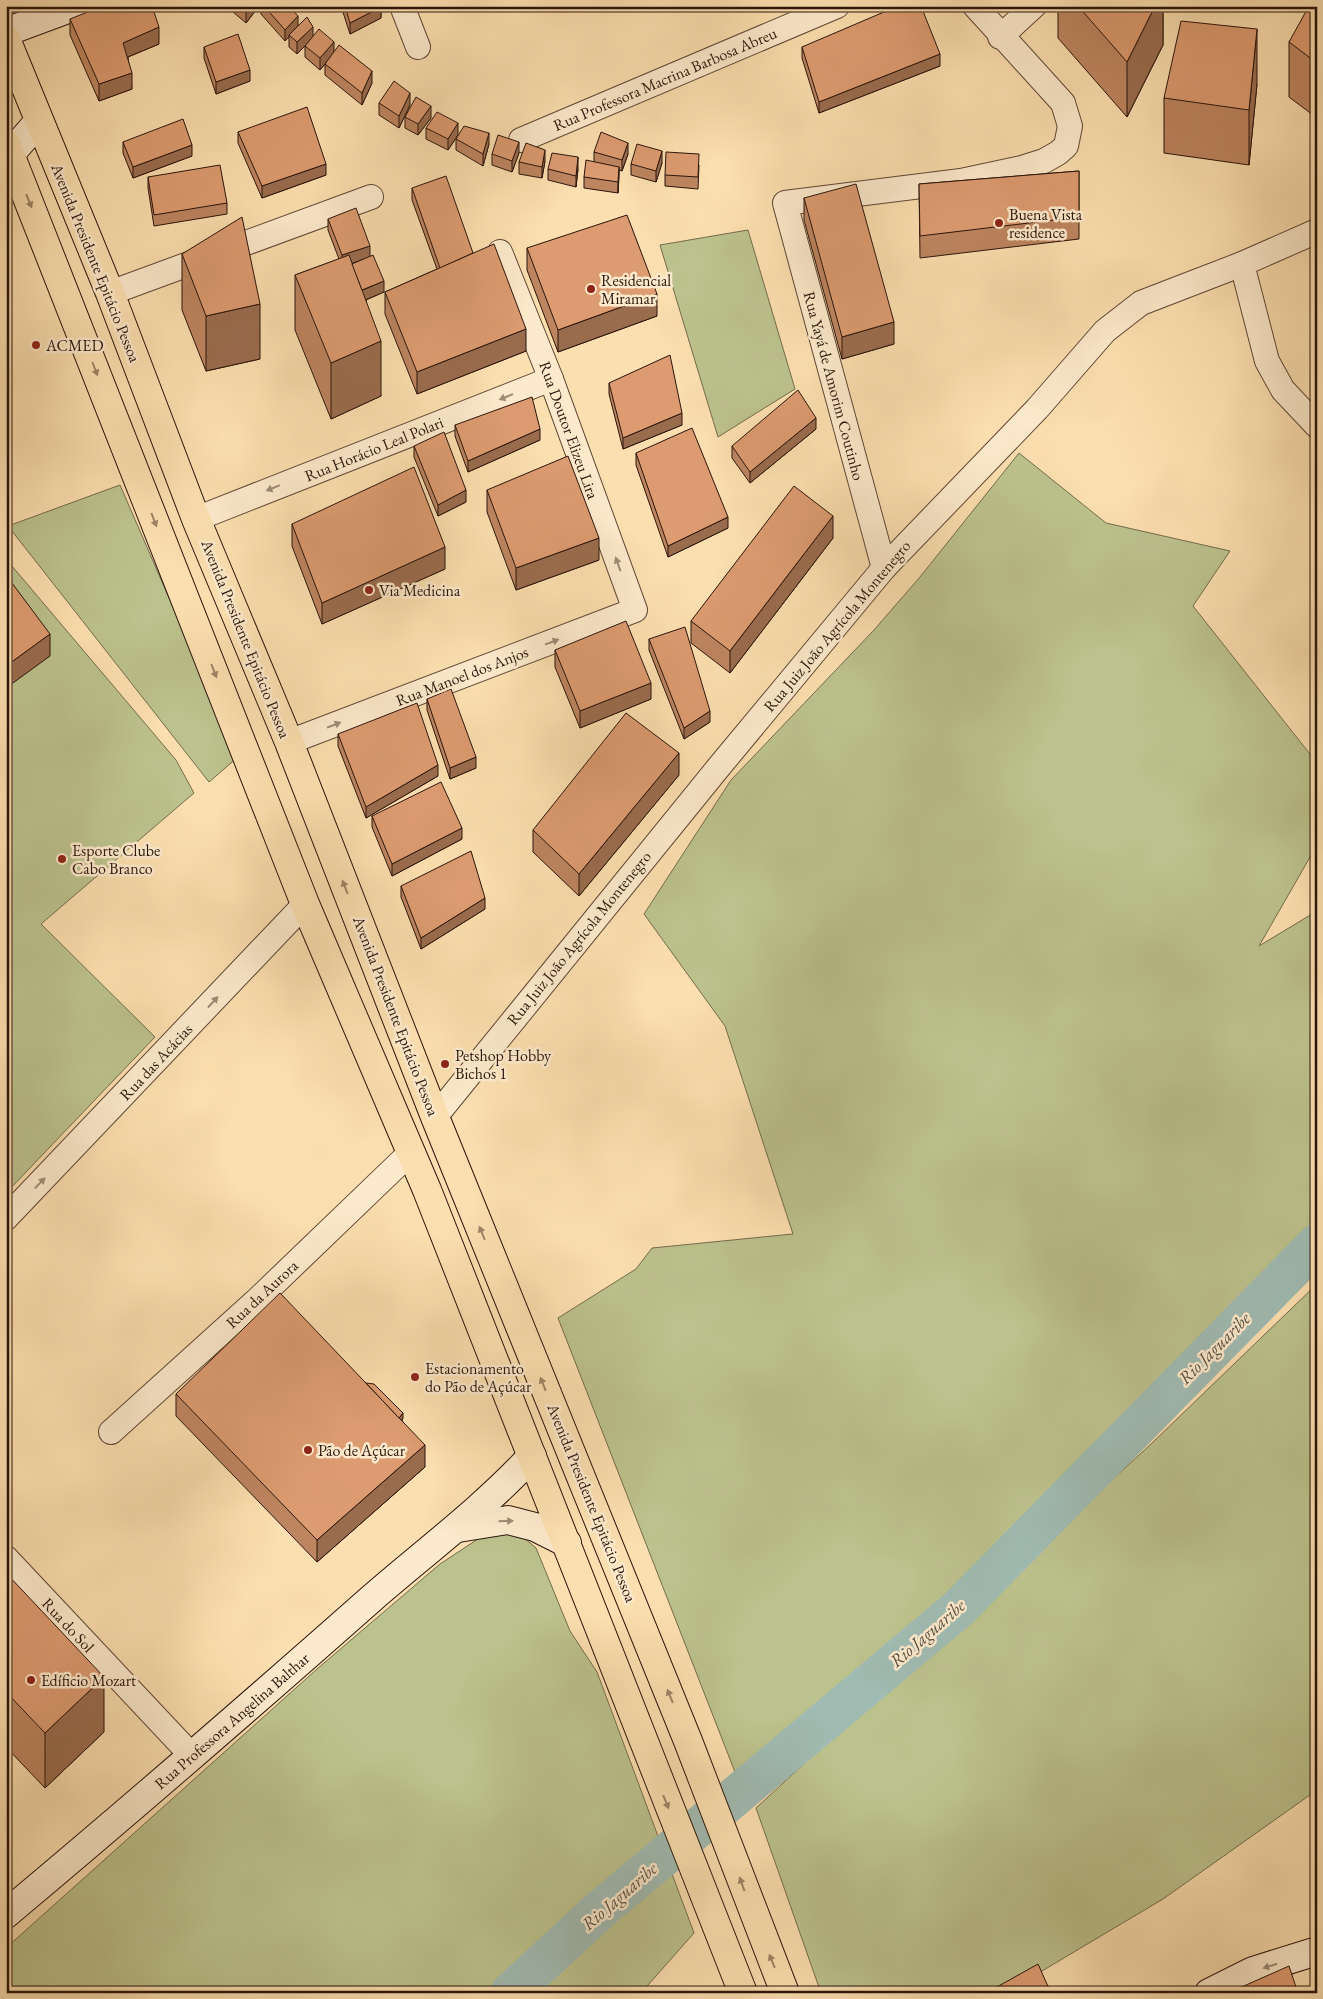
<svg xmlns="http://www.w3.org/2000/svg" width="1323" height="1999" font-family="'EB Garamond',serif">
<style>
.green{fill:#bcc28d;stroke:#736b4c}
.lines{fill:none;stroke-linecap:round;stroke-linejoin:round}
.river{stroke:#a0bbb2;stroke-width:40}
.street-casing{stroke:#5e4734;stroke-width:26}
.secondary-casing{stroke:#2a140b;stroke-width:30}
.primary-casing{stroke:#2a140b;stroke-width:30}
.street{stroke:#fdeacc;stroke-width:24}
.secondary{stroke:#fdeacc;stroke-width:28}
.primary{stroke:#fcdfb0;stroke-width:28}
.wall{fill:#bd8560;stroke:#2a140b}
.shaded-wall{fill:#9a6c4e;stroke:#2a140b}
.building{fill:#dc9b70;stroke:#2a140b}
.oneway{fill:#9e8466}
.oneway2{fill:#9e8a75}
.poi-dot{fill:#8f2418;stroke:#fdeacc;stroke-width:2}
.labels{text-anchor:middle;dominant-baseline:central;stroke-width:5;stroke-linejoin:round;paint-order:stroke}
.street-label{font-size:16px;fill:#2a140b;stroke:#fdeacc}
.poi-label{font-size:16px;fill:#2a140b;stroke:#fdeacc;text-anchor:start}
.water-label{font-size:18px;font-style:italic;fill:#534e45;stroke:#fdeacc}
</style>
<rect width="100%" height="100%" fill="#fcdfb0"/>
<filter id="stains"><feTurbulence type="fractalNoise" baseFrequency=".004" numOctaves="4"/><feColorMatrix values="0 0 0 0 .2 0 0 0 0 .09 0 0 0 0 .02 0 0 0 .5 -.17"/></filter>
<radialGradient id="worn" r=".72"><stop offset=".6" stop-color="#630" stop-opacity="0"/><stop offset="1" stop-color="#630" stop-opacity=".3"/></radialGradient>
<g class="green">
<path d="M748,230L795,389L718,437L660,245Z"/>
<path d="M1019,453L1106,523L1230,551L1193,606L1317,763V845L1259,946L1317,911V1253L958,1609L742,1790L558,1318L636,1269L652,1248L793,1234L725,1026L644,914L731,780L874,630L920,577Z"/>
<path d="M120,485L238,757L209,782L8,526Z"/>
<path d="M6,559L176,760L194,793L41,924L155,1037L6,1193Z"/>
<path d="M1317,1284V1790L1163,1899L1005,1993H821L756,1808L1151,1444Z"/>
<path d="M490,1531L517,1532L536,1548L570,1631L597,1672L694,1933L641,1993H6V1948L317,1669L440,1564Z"/>
</g>
<g class="lines">
<path class="river" d="M510,1993L600,1910L958,1609L1317,1244"/>
<g class="street-casing">
<g id="street">
<path d="M402,6L418,47"/>
<path d="M1000,37L1034,6"/>
<path d="M521,140L837,6"/>
<path d="M1242,264L1267,361L1283,390L1317,426"/>
<path d="M110,293L371,197"/>
<path d="M196,519L551,379"/>
<path d="M884,568L785,203L961,181L1022,168L1044,161L1058,153L1066,146L1070,126L1063,103L975,6"/>
<path d="M289,742L635,610L551,379L500,252"/>
<path d="M435,1117L718,768L884,568L1037,409L1105,331L1141,303L1242,264L1317,231"/>
<path d="M6,1218L305,904"/>
<path d="M111,1432L256,1301L410,1153"/>
<path d="M6,1558L193,1757"/>
</g>
</g>
<g class="secondary-casing">
<g id="secondary">
<path d="M6,32L76,6"/>
<path d="M6,159L39,121"/>
<path d="M458,1528L508,1520L535,1527L567,1543"/>
<path d="M6,1914C129,1811 250,1706 371,1599C425,1552 483,1509 532,1456"/>
<path d="M1209,1993L1253,1971L1317,1951"/>
</g>
</g>
<g class="primary-casing">
<g id="primary">
<path d="M6,39L110,293L196,519L289,742L435,1117L688,1741L785,1993"/>
<path d="M6,144L305,904L427,1190L743,1993"/>
</g>
</g>
<use href="#street" class="street"/>
<use href="#secondary" class="secondary"/>
<use href="#primary" class="primary"/>
</g>
<g class="wall">
<path d="M226,6H256V10L246,23Z"/>
<path d="M261,6H289L298,27L313,36L334,52L372,83L362,105L325,75V64L320,70L305,57V46L297,54L289,47V37L285,41L261,14Z"/>
<path d="M341,6H381V18L350,34Z"/>
<path d="M1058,6H1163V45L1127,117L1058,38Z"/>
<path d="M1317,6V118L1289,97V42Z"/>
<path d="M70,19L159,44L128,57L132,89L99,101L70,35Z"/>
<path d="M204,47L250,81L216,94L204,58Z"/>
<path d="M802,47L940,66L819,113L802,58Z"/>
<path d="M1257,84L1249,165L1164,153V98Z"/>
<path d="M379,103L410,105L399,128L379,115Z"/>
<path d="M405,117L431,118L418,135L405,128Z"/>
<path d="M426,128L458,135L448,150L426,139Z"/>
<path d="M238,132L326,175L262,198L238,143Z"/>
<path d="M456,139L489,144L483,166L456,150Z"/>
<path d="M123,142L192,156L133,178L123,153Z"/>
<path d="M594,152L628,154L622,171L619,170L618,193L584,188V177L594,162Z"/>
<path d="M519,153L512,172L492,165V154Z"/>
<path d="M545,161L542,178L519,174V162Z"/>
<path d="M662,163L656,182L631,175V164Z"/>
<path d="M699,165L698,189L665,186V175Z"/>
<path d="M548,169H578L576,187L548,180Z"/>
<path d="M1079,171V239L920,258L919,184Z"/>
<path d="M148,177L227,203V214L154,226L148,188Z"/>
<path d="M412,188L473,253L526,351L417,394L385,314V292L437,269L412,200Z"/>
<path d="M804,198L894,344L842,359L804,220Z"/>
<path d="M328,219L370,257L384,292L366,300L381,396L331,419L295,330V275L339,259L328,230Z"/>
<path d="M527,248L657,316L558,352L527,270Z"/>
<path d="M182,254L260,359L206,371L182,310Z"/>
<path d="M609,383L682,425L623,449L609,394Z"/>
<path d="M455,425L540,440L468,472L455,436Z"/>
<path d="M816,429L750,483L732,458V446Z"/>
<path d="M414,446L466,502L438,516L414,457Z"/>
<path d="M636,453L728,528L668,557L636,465Z"/>
<path d="M487,490L599,560L516,590L487,512Z"/>
<path d="M292,524L445,569L322,624L292,546Z"/>
<path d="M833,538L730,673L691,643V621Z"/>
<path d="M649,639L710,722L684,739L649,650Z"/>
<path d="M555,650L651,699L580,728L555,667Z"/>
<path d="M427,699L476,768L450,779L427,710Z"/>
<path d="M338,734L438,776L366,818L338,746Z"/>
<path d="M679,775L579,896L533,852V830Z"/>
<path d="M372,816L462,839L392,876L372,827Z"/>
<path d="M401,886L485,909L421,949L401,897Z"/>
<path d="M366,1383L403,1418L402,1420L425,1467L317,1562L176,1416V1394Z"/>
<path d="M6,1573L104,1732L45,1788L6,1747Z"/>
</g>
<g class="shaded-wall">
<path d="M250,6H256V10L246,23V12Z"/>
<path d="M307,6H314L307,9Z"/>
<path d="M1155,6H1163V45L1127,117V62Z"/>
<path d="M381,7V18L350,34V23Z"/>
<path d="M298,16V27L289,35V37L285,41V30Z"/>
<path d="M159,27V44L123,59V43Z"/>
<path d="M313,27V38L297,54V42Z"/>
<path d="M1257,29V84L1249,165V110Z"/>
<path d="M334,42V53L320,70V58Z"/>
<path d="M940,54V66L819,113V102Z"/>
<path d="M250,70V81L216,94V82Z"/>
<path d="M372,71V83L362,105V93Z"/>
<path d="M132,73V89L99,101V84Z"/>
<path d="M410,93V105L399,128V116Z"/>
<path d="M431,106V118L418,135V124Z"/>
<path d="M458,123V135L448,150V139Z"/>
<path d="M489,133V144L483,166V154Z"/>
<path d="M519,142V153L512,172V161Z"/>
<path d="M628,143V154L622,171V160Z"/>
<path d="M192,145V156L133,178V167Z"/>
<path d="M545,150V161L542,178V167Z"/>
<path d="M662,151V163L656,182V171Z"/>
<path d="M578,157V169L576,187V176Z"/>
<path d="M326,164V175L262,198V186Z"/>
<path d="M619,167V178L618,193V182Z"/>
<path d="M370,246V257L342,267V255Z"/>
<path d="M384,281V292L356,304V293Z"/>
<path d="M657,294V316L558,352V330Z"/>
<path d="M260,304V359L206,371V316Z"/>
<path d="M894,322V344L842,359V337Z"/>
<path d="M526,329V351L417,394V372Z"/>
<path d="M381,341V396L331,419V363Z"/>
<path d="M682,413V425L623,449V438Z"/>
<path d="M816,418V429L750,483V472Z"/>
<path d="M540,429V440L468,472V461Z"/>
<path d="M466,490V502L438,516V505Z"/>
<path d="M833,516V538L730,673V651Z"/>
<path d="M728,517V528L668,557V546Z"/>
<path d="M599,538V560L516,590V568Z"/>
<path d="M445,547V569L322,624V603Z"/>
<path d="M50,634V656L6,688V666Z"/>
<path d="M651,683V699L580,728V711Z"/>
<path d="M710,711V722L684,739V728Z"/>
<path d="M679,753V775L579,896V874Z"/>
<path d="M476,757V768L450,779V768Z"/>
<path d="M438,765V776L366,818V807Z"/>
<path d="M462,828V839L392,876V864Z"/>
<path d="M485,898V909L421,949V938Z"/>
<path d="M403,1413V1418L392,1432V1427Z"/>
<path d="M425,1445V1467L317,1562V1540Z"/>
<path d="M104,1677V1732L45,1788V1733Z"/>
</g>
<g class="building">
<path d="M103,6H152L159,27L123,43L132,73L99,84L70,19Z"/>
<path d="M239,6H250L246,12Z"/>
<path d="M264,6H289L298,16L285,30Z"/>
<path d="M345,6H381V7L350,23Z"/>
<path d="M898,6H921L940,54L819,102L802,47Z"/>
<path d="M1078,6H1155L1127,62Z"/>
<path d="M1309,6H1317V63L1289,42Z"/>
<path d="M307,17L313,27L297,42L289,35Z"/>
<path d="M1181,21L1257,29L1249,110L1164,98Z"/>
<path d="M319,29L334,42L320,58L305,46Z"/>
<path d="M238,34L250,70L216,82L204,47Z"/>
<path d="M339,45L372,71L362,93L325,64Z"/>
<path d="M394,81L410,93L399,116L379,103Z"/>
<path d="M416,97L431,106L418,124L405,117Z"/>
<path d="M307,107L326,164L262,186L238,132Z"/>
<path d="M437,112L458,123L448,139L426,128Z"/>
<path d="M183,119L192,145L133,167L123,142Z"/>
<path d="M464,126L489,133L483,154L456,139Z"/>
<path d="M601,132L628,143L622,160L594,152Z"/>
<path d="M498,135L519,142L512,161L492,154Z"/>
<path d="M526,143L545,150L542,167L519,162Z"/>
<path d="M637,144L662,151L656,171L631,164Z"/>
<path d="M666,152L699,154L698,177L665,175Z"/>
<path d="M552,153L578,157L576,176L548,169Z"/>
<path d="M586,160L619,167L618,182L584,177Z"/>
<path d="M220,165L227,203L154,215L148,177Z"/>
<path d="M1079,171V217L920,236L919,184Z"/>
<path d="M446,176L473,253L440,268L412,188Z"/>
<path d="M856,184L894,322L842,337L804,198Z"/>
<path d="M356,208L370,246L342,255L328,219Z"/>
<path d="M627,215L657,294L558,330L527,248Z"/>
<path d="M242,217L260,304L206,316L182,254Z"/>
<path d="M494,244L526,329L417,372L385,292Z"/>
<path d="M349,255L381,341L331,363L295,275Z"/>
<path d="M373,255L384,281L362,290L352,264Z"/>
<path d="M670,355L682,413L623,438L609,383Z"/>
<path d="M798,390L816,418L750,472L732,446Z"/>
<path d="M532,397L540,429L468,461L455,425Z"/>
<path d="M692,428L728,517L668,546L636,453Z"/>
<path d="M444,432L466,490L438,505L414,446Z"/>
<path d="M568,456L599,538L516,568L487,490Z"/>
<path d="M414,467L445,547L322,603L292,524Z"/>
<path d="M794,486L833,516L730,651L691,621Z"/>
<path d="M6,575L50,634L6,666Z"/>
<path d="M626,621L651,683L580,711L555,650Z"/>
<path d="M685,627L710,711L684,728L649,639Z"/>
<path d="M451,689L476,757L450,768L427,699Z"/>
<path d="M417,703L438,765L366,807L338,734Z"/>
<path d="M626,713L679,753L579,874L533,830Z"/>
<path d="M441,782L462,828L392,864L372,816Z"/>
<path d="M471,851L485,898L421,938L401,886Z"/>
<path d="M280,1293L425,1445L317,1540L176,1394Z"/>
<path d="M366,1383L374,1384L403,1413L399,1418Z"/>
<path d="M6,1573L104,1677L45,1733L6,1692Z"/>
<path d="M1038,1964L1051,1993H989L988,1992Z"/>
<path d="M1289,1966L1298,1993H1228Z"/>
</g>
<defs><path id="oneway-solid" d="M-6-.8H1V-3.2L6.5 0L1 3.2V.8H-6Z" transform="scale(1.25)"/></defs>
<g class="oneway">
<use href="#oneway-solid" transform="translate(29 201) rotate(68)"/>
<use href="#oneway-solid" transform="translate(95 369) rotate(69)"/>
<use href="#oneway-solid" transform="translate(154 520) rotate(69)"/>
<use href="#oneway-solid" transform="translate(214 671) rotate(69)"/>
<use href="#oneway-solid" transform="translate(345 887) rotate(-111)"/>
<use href="#oneway-solid" transform="translate(482 1233) rotate(-112)"/>
<use href="#oneway-solid" transform="translate(543 1384) rotate(-112)"/>
<use href="#oneway-solid" transform="translate(670 1696) rotate(-112)"/>
<use href="#oneway-solid" transform="translate(666 1802) rotate(68)"/>
<use href="#oneway-solid" transform="translate(742 1884) rotate(-110)"/>
<use href="#oneway-solid" transform="translate(772 1961) rotate(-112)"/>
</g>
<g class="oneway2">
<use href="#oneway-solid" transform="translate(506 397) rotate(158)"/>
<use href="#oneway-solid" transform="translate(273 488) rotate(158)"/>
<use href="#oneway-solid" transform="translate(618 564) rotate(-110)"/>
<use href="#oneway-solid" transform="translate(552 642) rotate(-21)"/>
<use href="#oneway-solid" transform="translate(334 725) rotate(-21)"/>
<use href="#oneway-solid" transform="translate(213 1002) rotate(-47)"/>
<use href="#oneway-solid" transform="translate(40 1183) rotate(-46)"/>
<use href="#oneway-solid" transform="translate(506 1521) rotate(-1)"/>
<use href="#oneway-solid" transform="translate(1270 1966) rotate(162)"/>
</g>
<g class="poi-dot">
<circle cx="999" cy="223" r="5"/>
<circle cx="591" cy="289" r="5"/>
<circle cx="36" cy="345" r="5"/>
<circle cx="369" cy="590" r="5"/>
<circle cx="62" cy="859" r="5"/>
<circle cx="445" cy="1064" r="5"/>
<circle cx="415" cy="1377" r="5"/>
<circle cx="308" cy="1450" r="5"/>
<circle cx="31" cy="1680" r="5"/>
</g>
<g class="labels">
<g class="street-label">
<text transform="translate(665 79) rotate(-23)">Rua Professora Macrina Barbosa Abreu</text>
<text transform="translate(96 263) rotate(68)">Avenida Presidente Epitácio Pessoa</text>
<text transform="translate(834 386) rotate(75)">Rua Yayá de Amorim Coutinho</text>
<text transform="translate(569 430) rotate(70)">Rua Doutor Elizeu Lira</text>
<text transform="translate(374 449) rotate(-22)">Rua Horácio Leal Polari</text>
<text transform="translate(837 626) rotate(-50)">Rua Juiz João Agrícola Montenegro</text>
<text transform="translate(246 639) rotate(68)">Avenida Presidente Epitácio Pessoa</text>
<text transform="translate(462 676) rotate(-21)">Rua Manoel dos Anjos</text>
<text transform="translate(579 938) rotate(-51)">Rua Juiz João Agrícola Montenegro</text>
<text transform="translate(396 1016) rotate(69)">Avenida Presidente Epitácio Pessoa</text>
<text transform="translate(156 1062) rotate(-47)">Rua das Acácias</text>
<text transform="translate(262 1294) rotate(-43)">Rua da Aurora</text>
<text transform="translate(592 1503) rotate(68)">Avenida Presidente Epitácio Pessoa</text>
<text transform="translate(68 1625) rotate(47)">Rua do Sol</text>
<text transform="translate(232 1721) rotate(-41)">Rua Professora Angelina Balthar</text>
</g>
<g class="poi-label">
<text x="1009" y="214">Buena Vista<tspan x="1009" dy="18">residence</tspan></text>
<text x="601" y="280">Residencial<tspan x="601" dy="18">Miramar</tspan></text>
<text x="46" y="345">ACMED</text>
<text x="379" y="590">Via Medicina</text>
<text x="72" y="850">Esporte Clube<tspan x="72" dy="18">Cabo Branco</tspan></text>
<text x="455" y="1055">Petshop Hobby<tspan x="455" dy="18">Bichos 1</tspan></text>
<text x="425" y="1368">Estacionamento<tspan x="425" dy="18">do Pão de Açúcar</tspan></text>
<text x="318" y="1450">Pão de Açúcar</text>
<text x="41" y="1680">Edíficio Mozart</text>
</g>
<g class="water-label">
<text transform="translate(1214 1348) rotate(-45)">Rio Jaguaribe</text>
<text transform="translate(927 1633) rotate(-41)">Rio Jaguaribe</text>
<text transform="translate(619 1896) rotate(-41)">Rio Jaguaribe</text>
</g>
</g>
<rect width="1323" height="1999" fill="none" stroke="#fcdfb0" stroke-width="25"/>
<rect x="8" y="8" width="1308" height="1984" fill="none" stroke="#2a140b" stroke-width="2.5"/>
<rect x="12" y="12" width="1298" height="1974" fill="none" stroke="#2a140b"/>
<rect width="100%" height="100%" filter="url(#stains)"/>
<rect width="100%" height="100%" fill="url(#worn)"/>
</svg>
